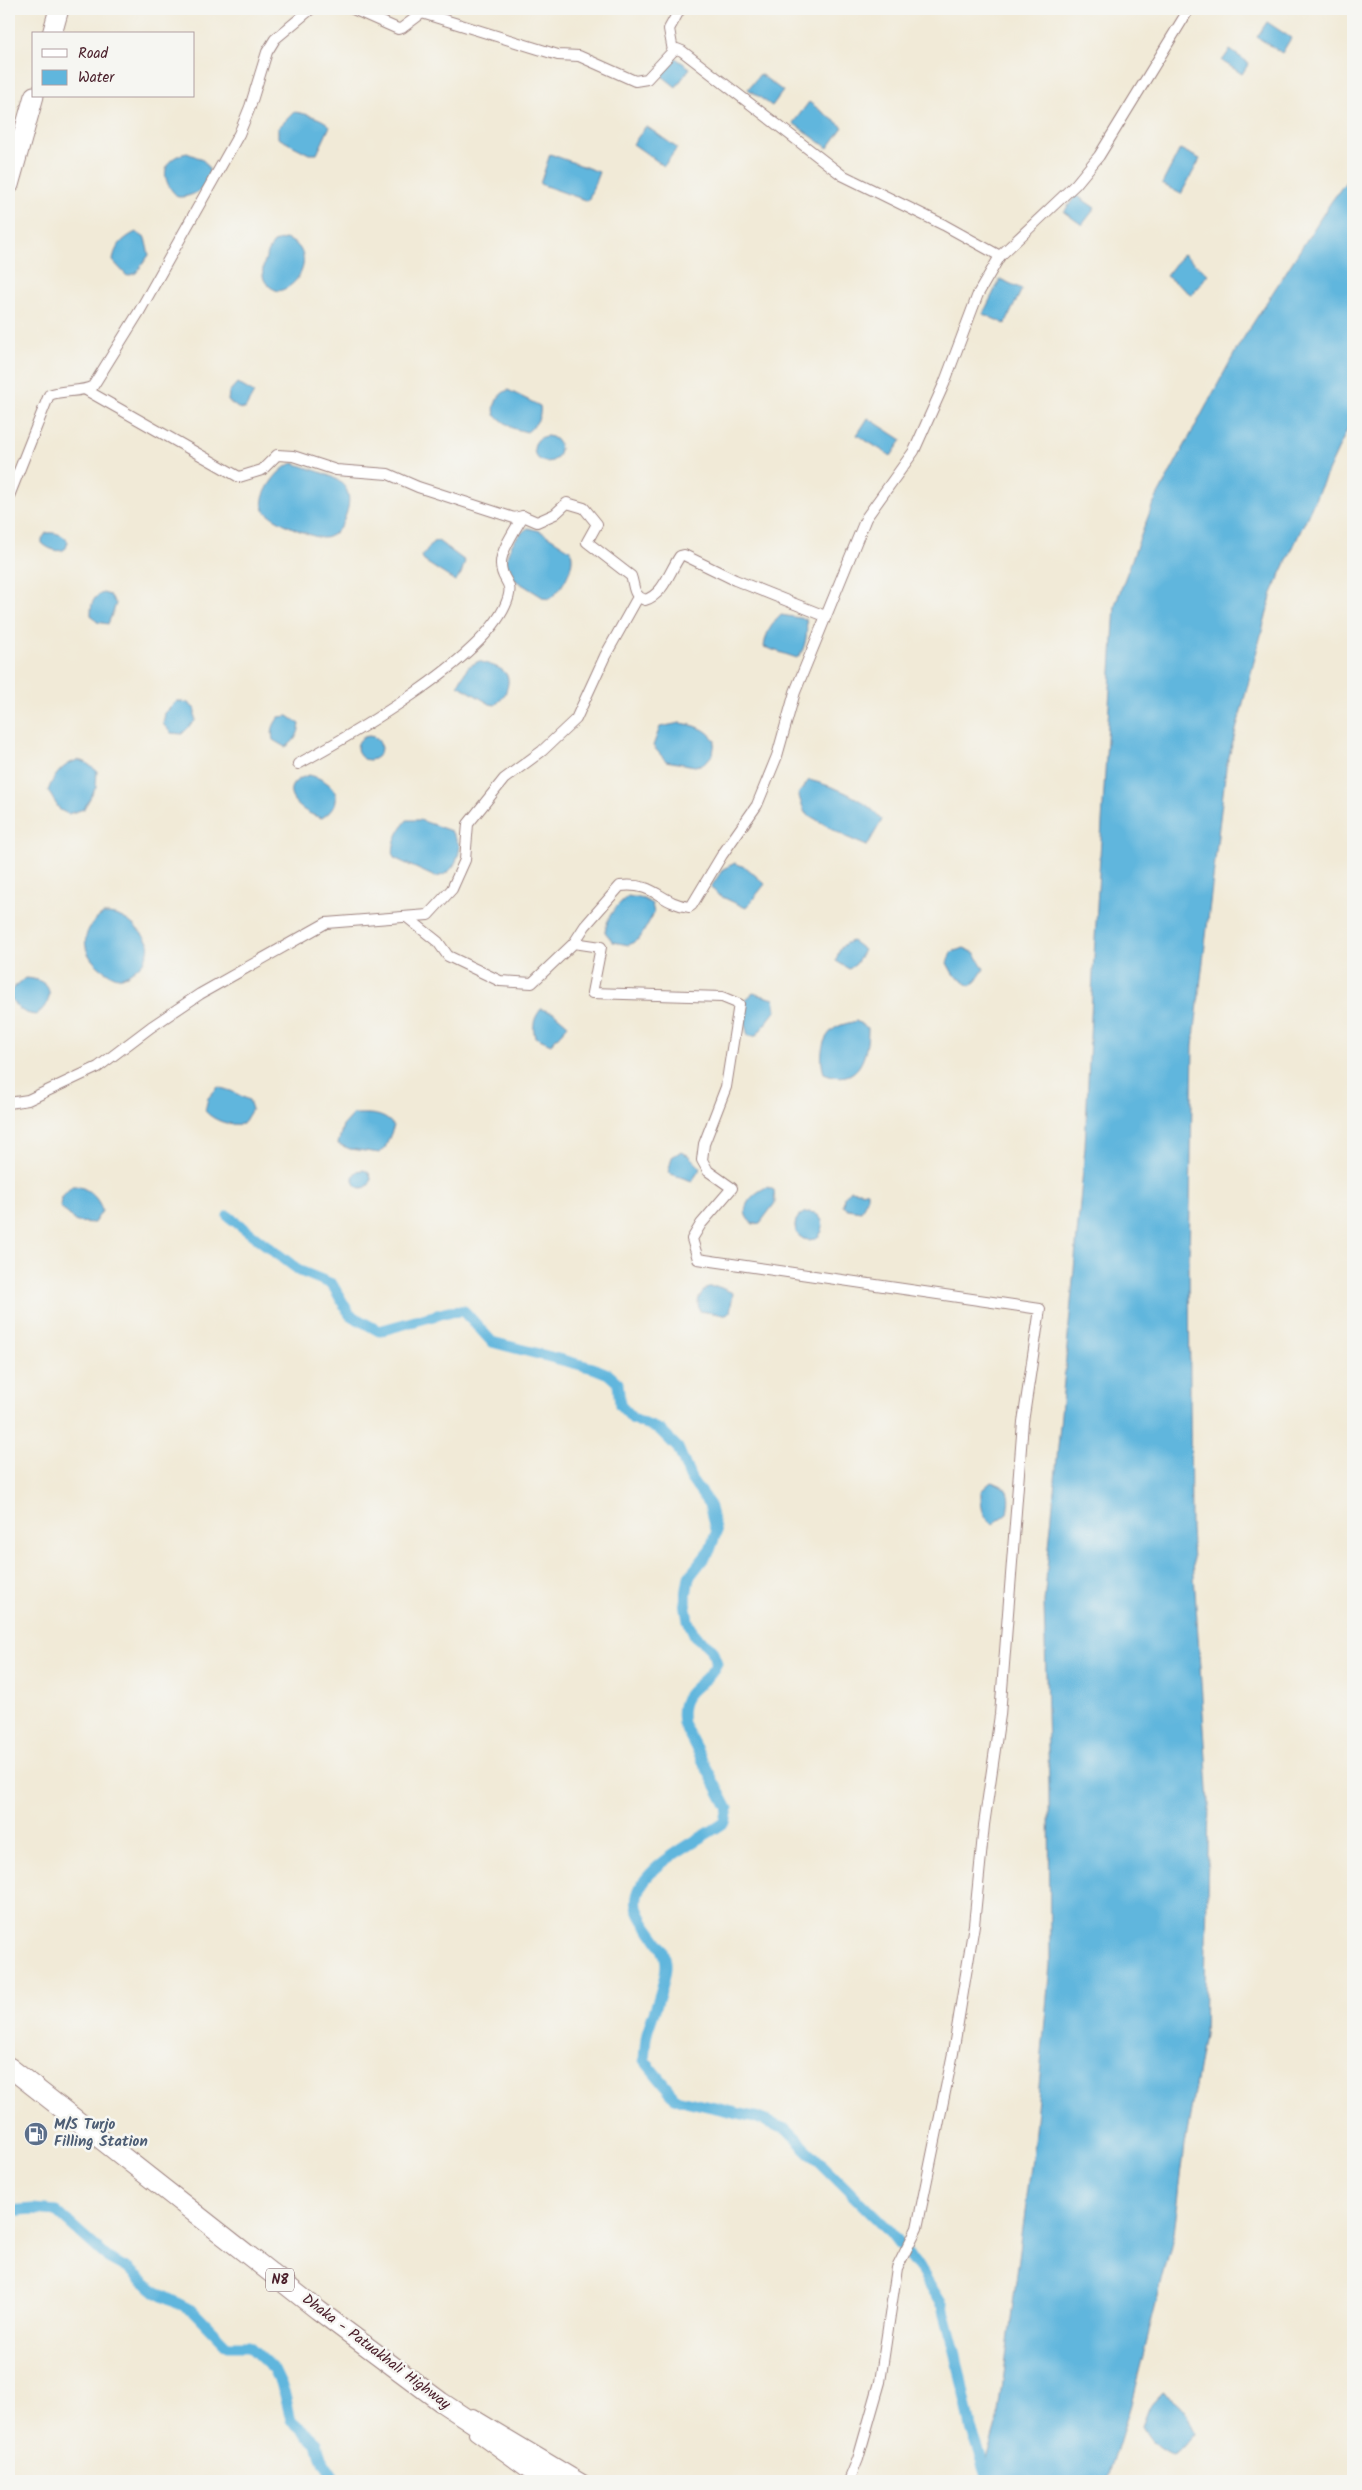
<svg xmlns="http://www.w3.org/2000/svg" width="1362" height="2490" font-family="Kalam,sans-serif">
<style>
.water{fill:#60b6dd;stroke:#556a84}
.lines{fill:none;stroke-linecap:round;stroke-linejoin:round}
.canal{stroke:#60b6dd;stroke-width:11}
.street-casing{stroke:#9e8481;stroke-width:12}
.highway-casing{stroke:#9e8481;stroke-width:21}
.street{stroke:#fff;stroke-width:10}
.highway{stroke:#fff;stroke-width:19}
.labels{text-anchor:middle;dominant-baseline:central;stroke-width:5;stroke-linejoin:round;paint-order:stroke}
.shield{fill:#f6f6f2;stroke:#7e6067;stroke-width:1}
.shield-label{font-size:14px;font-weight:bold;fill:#4a1f2b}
.service-label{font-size:15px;font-weight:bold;fill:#4e5e75;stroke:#f6f6f2;text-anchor:start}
.street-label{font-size:15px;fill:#4a1f2b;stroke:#f6f6f2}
</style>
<rect width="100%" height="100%" fill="#f6f6f2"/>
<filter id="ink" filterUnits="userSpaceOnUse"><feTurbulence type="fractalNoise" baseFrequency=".02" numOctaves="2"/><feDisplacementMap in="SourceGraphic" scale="10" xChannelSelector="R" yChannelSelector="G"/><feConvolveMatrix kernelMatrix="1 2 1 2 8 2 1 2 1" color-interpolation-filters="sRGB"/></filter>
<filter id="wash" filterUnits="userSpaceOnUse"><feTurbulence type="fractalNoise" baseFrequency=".0096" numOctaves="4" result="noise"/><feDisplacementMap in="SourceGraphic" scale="20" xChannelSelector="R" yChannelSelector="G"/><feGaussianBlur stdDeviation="1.12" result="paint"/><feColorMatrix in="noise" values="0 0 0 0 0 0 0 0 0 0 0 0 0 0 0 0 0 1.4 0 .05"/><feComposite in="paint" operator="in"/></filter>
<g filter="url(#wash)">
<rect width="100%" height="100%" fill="#f1ead7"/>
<g class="water">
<path d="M1267,22L1291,38L1282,53L1257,37Z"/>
<path d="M1230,50L1249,63L1242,74L1222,61Z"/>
<path d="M674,57L690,68L676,87L661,75Z"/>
<path d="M760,74L783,91L772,106L748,89Z"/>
<path d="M809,102L843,127L828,148L793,123Z"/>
<path d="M294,112C304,113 323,118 330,126L317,154H309L278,138V128Z"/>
<path d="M646,126L677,148L664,166L633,144Z"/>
<path d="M1180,149L1200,159L1181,194L1162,184Z"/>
<path d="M187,153C194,156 203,158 207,165C218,184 193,198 178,197C160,181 160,158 187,153Z"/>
<path d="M550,154L599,172L588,201L540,184Z"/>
<path d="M1353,172V417L1272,593L1226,768L1193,1046L1189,1261L1191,1529L1209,1804L1204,2034L1185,2145L1174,2233L1129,2411L1107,2481H981L998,2420L1034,2142L1050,1964L1049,1784L1044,1603L1085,1147L1093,973L1115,605L1152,506L1239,345L1331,202Z"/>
<path d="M1076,195L1095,208L1082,225L1064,212Z"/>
<path d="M136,232L145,238L149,255L136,273L127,276L113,261C114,247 123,238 136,232Z"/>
<path d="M285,239C316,247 304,286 278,291C253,282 264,259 274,242Z"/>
<path d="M1183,254L1208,274L1192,295L1166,276Z"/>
<path d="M1000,279L1022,289L1005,324L983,314Z"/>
<path d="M237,383L254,393L245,409L238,408L228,401L229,392Z"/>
<path d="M508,390L540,406C542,417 536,425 527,432L512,428L495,415C492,405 498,394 508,390Z"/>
<path d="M868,418L902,440L891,456L857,435Z"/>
<circle cx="547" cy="449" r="13"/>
<path d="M294,463C327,476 363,478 343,522C340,530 331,538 323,538C311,537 271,520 264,510C256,497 280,465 294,463Z"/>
<path d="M528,528L540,531L570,550C578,563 561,592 549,599L544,598L507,575C503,557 512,538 528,528Z"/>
<path d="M46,533C54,532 64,534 68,542L66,548C60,554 48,549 42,543V539Z"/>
<path d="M438,541L465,561L461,574L455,581L424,561L422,556L433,542Z"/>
<path d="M103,593L110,595L116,604L108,624L97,622L91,615C91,605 92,597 103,593Z"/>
<path d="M781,615L806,619C808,631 806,650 797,658L764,647C766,632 771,625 781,615Z"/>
<path d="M479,661C494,667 513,668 507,688C505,696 501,700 495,705L490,704L458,685L468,667Z"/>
<path d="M177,701L188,703L195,709V721L182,734L171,733L163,724L165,713Z"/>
<path d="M288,716L300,724C299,734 294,743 285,747L273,740C271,730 273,725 279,717Z"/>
<path d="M680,723C694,725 707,728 715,741L713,754L704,764L695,766L666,761L653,746L660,727Z"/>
<circle cx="369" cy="748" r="12"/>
<path d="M78,760L85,762L97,771L96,787L84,809L68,814L60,810L48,791C53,776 63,764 78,760Z"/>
<path d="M309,775C335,781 348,801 322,818C297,812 273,786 309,775Z"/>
<path d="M809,780C836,787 864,798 882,820L867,846L846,837L805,813L798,794Z"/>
<path d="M407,820H420L451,831L460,846C458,861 452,875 435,877L394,858C391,844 398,831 407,820Z"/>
<path d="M735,863L747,868L765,884L746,908L718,895L711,887L723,869Z"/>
<path d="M628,896L644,899L652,904L654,913L640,938L629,945L613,942L605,932C608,914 615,907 628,896Z"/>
<path d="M103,914C123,913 137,926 148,942C150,952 146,959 139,966C134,970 129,975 122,977C117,978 113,975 108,973C81,958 77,932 103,914Z"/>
<path d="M852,941L864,950L856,964L849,969L836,961C839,950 841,944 852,941Z"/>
<path d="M964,948L975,953L984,969L976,981L970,986L953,974L947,963L951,952Z"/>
<path d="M25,978C53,979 57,999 36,1015C22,1014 11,1005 10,991Z"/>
<path d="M753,993L774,999L776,1010L756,1036H748L743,1017V1002Z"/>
<path d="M541,1009L554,1013L568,1025L551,1044L535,1037C532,1025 534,1018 541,1009Z"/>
<path d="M856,1021L868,1028C868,1055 859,1088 824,1073C819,1058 821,1035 837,1027C842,1024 850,1023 856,1021Z"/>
<path d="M218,1087L231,1091L249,1100L252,1109L243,1124C230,1126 214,1121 205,1111L208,1098Z"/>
<path d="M353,1114C369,1114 383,1112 394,1126L385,1148L380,1153L350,1149L338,1144L343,1125Z"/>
<path d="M680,1152L688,1155L701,1168L692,1181L668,1173L672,1157Z"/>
<circle cx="362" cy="1179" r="9"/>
<path d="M72,1186C86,1185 100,1199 102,1211L94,1223L77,1222L60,1207L61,1198Z"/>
<path d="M767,1187L774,1190L775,1203L760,1223L753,1224C735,1211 752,1193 767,1187Z"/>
<path d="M850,1190L867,1192V1199L861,1211L848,1209L843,1206L844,1197Z"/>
<circle cx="809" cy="1226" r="14"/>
<path d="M708,1287H719L733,1293L730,1312L726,1315L700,1311C695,1300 700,1294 708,1287Z"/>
<path d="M991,1482C1011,1487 1010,1495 1007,1514L993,1524C981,1517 981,1504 981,1491Z"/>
<path d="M1163,2393C1183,2404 1187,2413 1195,2434L1182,2449L1173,2455C1157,2448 1150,2441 1142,2426L1149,2408Z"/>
</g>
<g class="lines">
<g class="canal">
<path d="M228,1216L300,1271L332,1284L350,1315L379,1331L448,1312L464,1311L492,1342L593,1368L608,1374L618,1383L620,1405L633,1419L660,1430L678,1448L691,1479L709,1504L716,1533L710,1550L689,1577L685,1602L688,1621L695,1636L711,1648L717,1663C705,1689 677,1687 683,1723L728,1809L725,1822C702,1840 625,1872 638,1910C645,1930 664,1941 666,1963C667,1980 653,2013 648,2030C645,2039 645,2050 644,2060L676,2099L755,2117L786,2129L889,2231L922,2272L943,2306L956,2355L971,2428L989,2481"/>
<path d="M9,2211L33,2209L56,2211L108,2258L130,2270L159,2294L193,2311L227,2346H249L274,2370L284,2391L291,2420L317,2443L321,2458L336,2481"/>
</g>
</g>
</g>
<g filter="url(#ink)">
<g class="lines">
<g class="street-casing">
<g id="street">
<path d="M353,9L398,29L402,28L422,13L558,55L579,56L635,81L647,79L673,51L677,49L682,51L842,175L944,225L1000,256"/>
<path d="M673,51L669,29L680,9"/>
<path d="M86,390L239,477L262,470L277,455L293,456L336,470L388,474L418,487L514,518L523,516L537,522L555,514L567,503L584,508L597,524L587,542L631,576C635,587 632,595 645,600C664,594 669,572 680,556L684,555L735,580L825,616"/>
<path d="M9,496L49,395C64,389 81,393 93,386L139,312L239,134L250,107L267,52L275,39L311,9"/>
<path d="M298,764C353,734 480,661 505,606C517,580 501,584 501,564C500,551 517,527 523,516"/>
<path d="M408,918L438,942L448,956L500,981L532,983L574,943L585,926L620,886C656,882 659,903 689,907L692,905L722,855L757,805L777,756L795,692L866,518L914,451L944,384L978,294L1000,256L1076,184L1099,156L1189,9"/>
<path d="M574,943L601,947L592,993L722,997L739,1004L726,1087L704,1144L702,1160L708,1171L732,1188L701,1224L692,1239L698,1259L1040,1309L1023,1422L1000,1715L984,1825L974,1925L953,2053L917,2228L897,2268L880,2382L858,2459L849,2481"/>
<path d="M9,1103L28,1100L98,1067L151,1027L200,994L326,923L428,915L452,889L465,860L468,824L504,779L542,751L576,719L605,656L638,597"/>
<path d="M473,2414L585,2481"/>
<path d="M474,2434L539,2481"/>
</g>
</g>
<g class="highway-casing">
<g id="highway">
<path d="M52,34L59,9"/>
<path d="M9,185L34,96"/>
<path d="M9,2067L318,2310L441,2402L561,2481"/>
</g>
</g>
<use href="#street" class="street"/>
<use href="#highway" class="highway"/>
</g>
</g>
<defs>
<g id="fuel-disc" transform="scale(1.25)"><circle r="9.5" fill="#5c6f8a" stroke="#f6f6f2"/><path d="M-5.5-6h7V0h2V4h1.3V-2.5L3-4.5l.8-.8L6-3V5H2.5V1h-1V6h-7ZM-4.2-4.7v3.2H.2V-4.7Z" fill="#fff"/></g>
</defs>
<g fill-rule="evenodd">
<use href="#fuel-disc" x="36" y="2134"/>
</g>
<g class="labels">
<rect class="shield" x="266" y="2268.5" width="28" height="23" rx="4"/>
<g class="shield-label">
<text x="280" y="2280">N8</text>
</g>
<g class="service-label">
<text x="54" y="2125">M/S Turjo<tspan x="54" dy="17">Filling Station</tspan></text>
</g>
<g class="street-label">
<text transform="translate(376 2352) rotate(37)">Dhaka - Patuakhali Highway</text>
</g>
</g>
<rect width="1362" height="2490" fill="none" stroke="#f6f6f2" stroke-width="30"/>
<rect x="32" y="32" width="162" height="65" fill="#f6f6f2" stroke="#b1a0a2"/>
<rect x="42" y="49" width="25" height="8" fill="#ffffff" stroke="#b1a0a2"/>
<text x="78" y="58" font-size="15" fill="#4a1f2b">Road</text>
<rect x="42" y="70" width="25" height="15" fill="#60b6dd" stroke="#b1a0a2"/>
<text x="78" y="82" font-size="15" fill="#4a1f2b">Water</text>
</svg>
